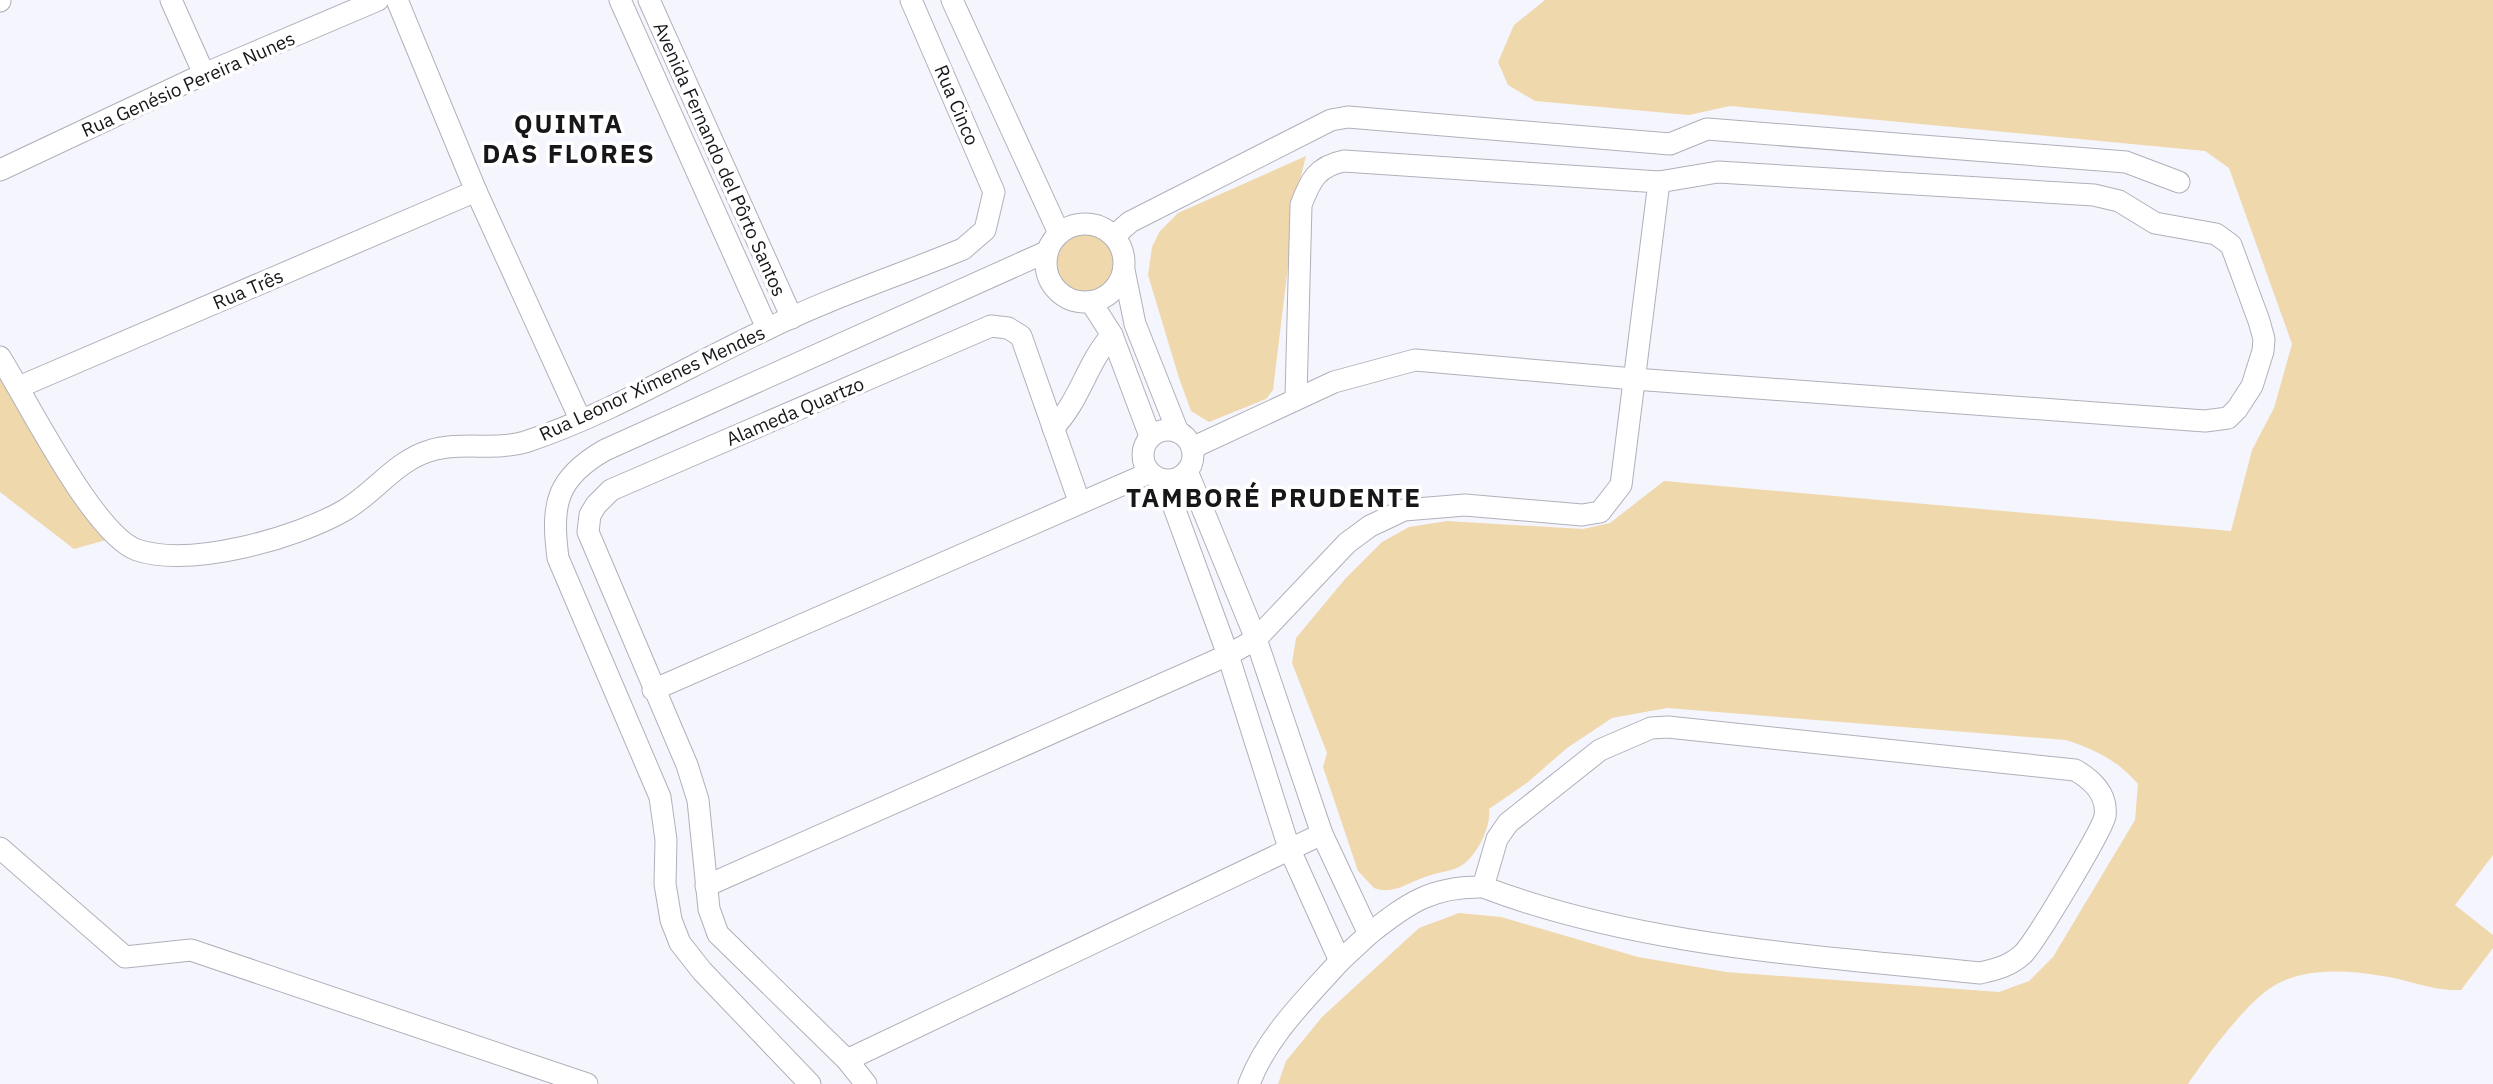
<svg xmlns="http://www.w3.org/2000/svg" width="2493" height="1084" font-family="'IBM Plex Sans',sans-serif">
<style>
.green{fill:#f0d8ad}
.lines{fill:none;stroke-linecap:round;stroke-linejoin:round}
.minor-casing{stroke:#b0b0ba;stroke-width:23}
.minor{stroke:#fff;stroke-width:21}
.labels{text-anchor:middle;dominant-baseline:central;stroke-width:7;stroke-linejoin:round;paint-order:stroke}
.street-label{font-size:19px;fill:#17171a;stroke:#fff}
.district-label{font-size:26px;font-weight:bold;letter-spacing:2px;fill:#17171a;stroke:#fff}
</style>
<rect width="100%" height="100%" fill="#f5f5fe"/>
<g class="green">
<path d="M1545,0H2493V855L2455,905L2493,935V948L2461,990C2429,991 2412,980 2382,976C2348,970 2303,967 2272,987C2245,1004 2206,1057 2188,1084H1278L1286,1061L1322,1017L1419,928L1459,913L1501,917L1638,957L1726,972L1999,992L2029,981L2053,957L2135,820L2138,784C2117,760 2096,750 2066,740L1667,708L1612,718L1567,748L1528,782L1489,809C1492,826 1475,861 1457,868C1447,872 1435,873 1425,877C1407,883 1394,895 1374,888L1358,871L1323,767L1327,753L1292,663L1296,638L1345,579L1382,542L1409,527L1447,521L1583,529L1610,523L1664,481L2231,531L2252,450L2274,408L2292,344L2229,168L2205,151L1730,106L1689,115L1535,101L1508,85L1498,62L1514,25Z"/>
<path d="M1306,156L1297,192L1273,390L1266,399L1209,422L1191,411L1179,378L1148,275L1152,247L1160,231L1178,213Z"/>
<circle cx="1085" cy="263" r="31"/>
<path d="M0,372L106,540L74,549L0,492Z"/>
</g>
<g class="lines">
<g class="minor-casing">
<g id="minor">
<path d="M171,0L204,74"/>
<path d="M397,0L476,191L580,419"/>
<path d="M620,0L767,328"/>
<path d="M649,0L792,318"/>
<path d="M952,0L1059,233"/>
<path d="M0,1V0"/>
<path d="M0,170L204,74L378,0"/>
<circle cx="1085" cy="263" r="39"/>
<path d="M1114,236L1130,222L1331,120L1348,117L1670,144L1707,129L2126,162L2179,182"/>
<path d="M1124,270L1135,324L1178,432"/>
<path d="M1091,302L1112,335L1150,436"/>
<path d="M0,357C27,400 94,535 137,550C191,568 297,538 345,510C374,493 396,461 429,451C460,441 495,451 525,442C605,416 687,367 763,331C827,299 897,276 963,249L985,230L994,192L911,0"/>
<path d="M19,387L476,191"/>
<path d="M1053,428C1080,401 1087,362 1112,335"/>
<circle cx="1168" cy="455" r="25"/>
<path d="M1192,448L1334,382L1415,360L1634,379L2205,421L2228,418L2237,409L2252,386L2263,351L2264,339L2259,321L2231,245L2216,234L2155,223L2119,201L2094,195L1718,172L1659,182L1344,161C1317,166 1310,181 1301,205L1296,397"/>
<path d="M1164,480L1228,655L1289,848L1340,961L1369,934L1322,834L1256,639L1187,471"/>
<path d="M653,690L1149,473"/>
<path d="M0,848L125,957L191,950L587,1084"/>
<path d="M706,886L1228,655L1256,639L1347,543L1370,526L1404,510L1465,505L1582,515L1600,512L1621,485L1659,182"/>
<path d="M1369,934C1408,903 1432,886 1483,887L1497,839L1508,823L1600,750L1651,728L1668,727L2075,770C2091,779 2108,794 2105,816C2102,831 2035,942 2023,954C2010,966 1997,969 1980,973C1813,955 1642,947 1483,887"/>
<path d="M847,1060L1322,834"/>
<path d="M810,1084L702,971L680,943L671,920L665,884L666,840L660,797L558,558C551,504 556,478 605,450L1046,252"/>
<path d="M866,1084L847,1060L718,934L709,909L698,800L687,765L588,532L590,515L596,505L611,490L991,326L1008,328L1021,336L1079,501"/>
<path d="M1249,1084C1267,1036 1306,999 1340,961"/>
</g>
</g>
<use href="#minor" class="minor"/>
</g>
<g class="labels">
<g class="street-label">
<text transform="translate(188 84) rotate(-24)">Rua Genésio Pereira Nunes</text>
<text transform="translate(957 105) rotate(67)">Rua Cinco</text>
<text transform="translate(720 159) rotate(66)">Avenida Fernando del Pôrto Santos</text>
<text transform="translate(248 289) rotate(-23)">Rua Três</text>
<text transform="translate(652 383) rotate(-25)">Rua Leonor Ximenes Mendes</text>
<text transform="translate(795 411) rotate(-23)">Alameda Quartzo</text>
</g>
<g class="district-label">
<text x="569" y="123">QUINTA<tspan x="569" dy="30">DAS FLORES</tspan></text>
<text x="1274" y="497">TAMBORÉ PRUDENTE</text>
</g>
</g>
</svg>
